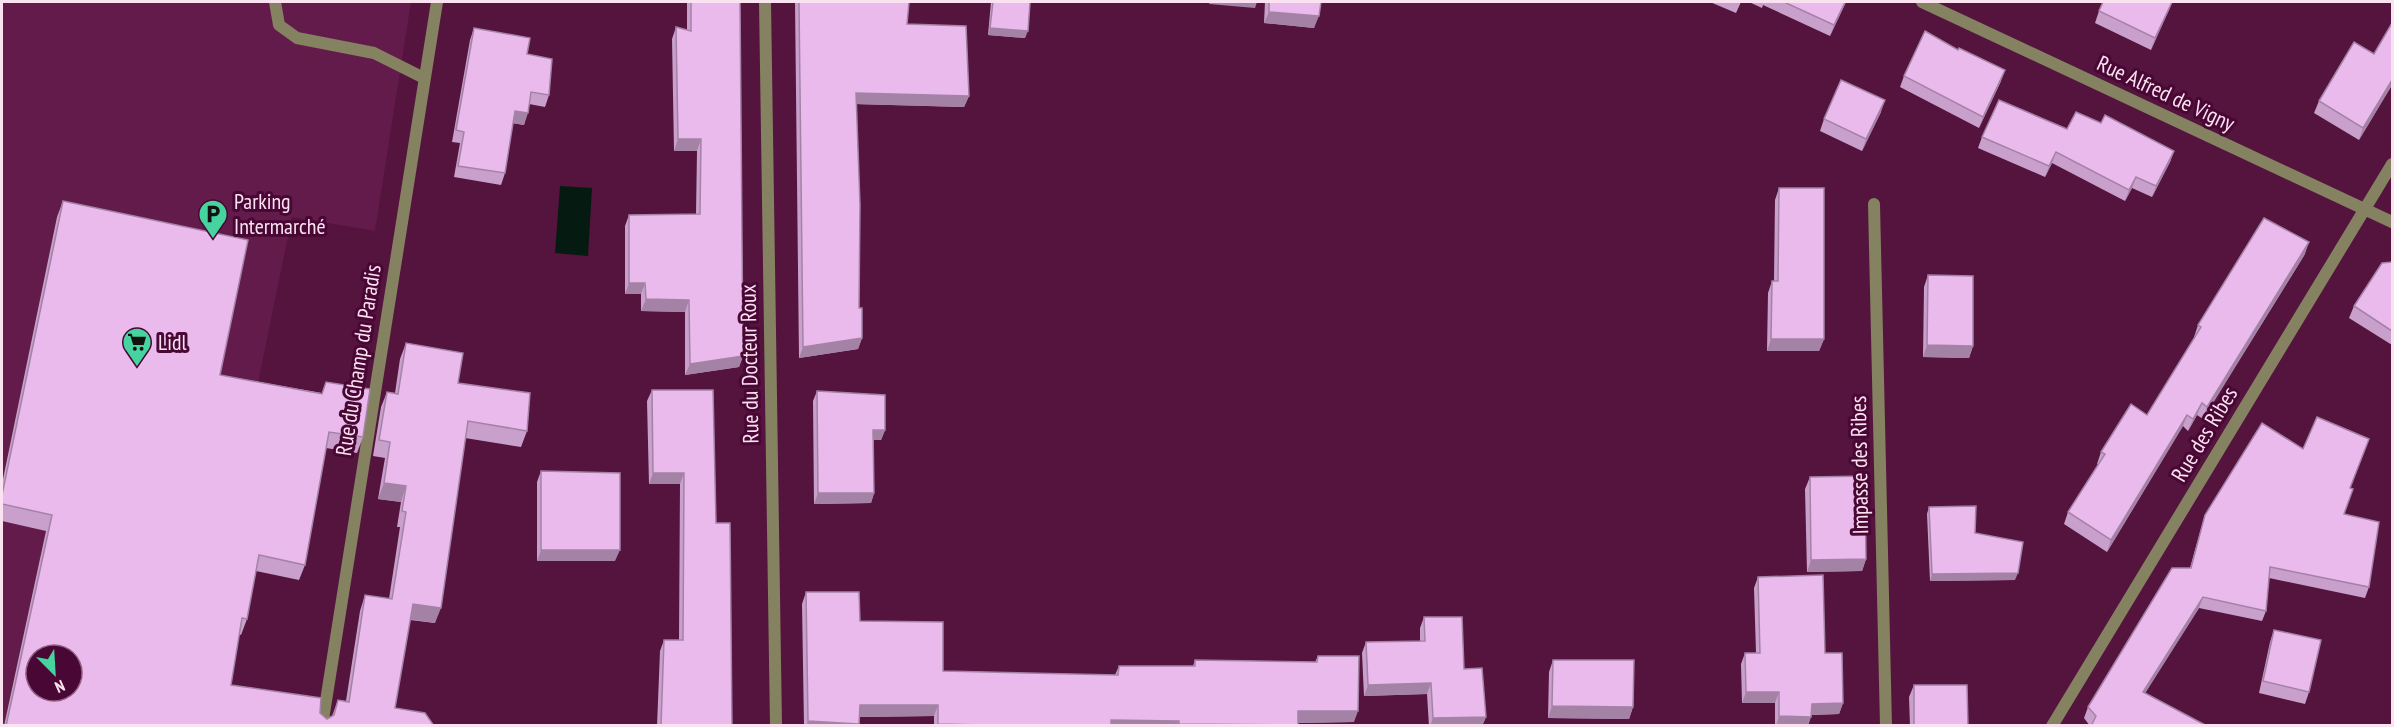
<svg xmlns="http://www.w3.org/2000/svg" width="2394" height="727" font-family="'PT Sans Narrow',sans-serif">
<style>
.built{fill:#621b4a;fill-rule:evenodd}
.water{fill:#051b12}
.lines{fill:none;stroke-linecap:round;stroke-linejoin:round}
.service{stroke:#848261;stroke-width:12}
.minor{stroke:#848261;stroke-width:12}
.wall{fill:#c9a0cc}
.shaded-wall{fill:#a482a6}
.building{fill:#eabaed;stroke:#a482a6;stroke-width:1.5;fill-rule:evenodd}
.labels{text-anchor:middle;dominant-baseline:central;stroke-width:6;stroke-linejoin:round;paint-order:stroke}
.street-label{font-size:22px;fill:#fbe2f0;stroke:#480734}
.poi-label{font-size:22px;fill:#fbe2f0;stroke:#480734;text-anchor:start}
</style>
<rect width="100%" height="100%" fill="#54143e"/>
<path class="built" d="M2,2H411L375,231L292,217L188,725H2ZM36,655H72V691H36Z"/>
<path class="water" d="M560,186L592,188L588,256L555,253Z"/>
<g class="lines">
<path class="service" d="M275,2L279,25L297,38L374,53L424,78"/>
<g class="minor">
<path d="M765,2L776,726"/>
<path d="M1922,2L2392,222"/>
<path d="M1874,204L1886,726"/>
<path d="M322,726L437,2"/>
<path d="M2052,726L2392,164"/>
</g>
</g>
<g class="wall">
<path d="M687,2H740L743,356L739,367L685,375V312L641,311V294H625V226L629,215L696,214L697,151H674L672,39L676,27L687,30Z"/>
<path d="M795,2H909L907,24L969,96L964,107L856,104L859,308L862,338L858,349L799,358Z"/>
<path d="M991,2H1030L1025,38L988,35Z"/>
<path d="M1265,2H1321L1314,28L1264,23Z"/>
<path d="M1710,2H1741L1736,13Z"/>
<path d="M1749,2H1846L1830,36L1763,5L1762,8Z"/>
<path d="M2172,2L2151,50L2095,23L2099,11Z"/>
<path d="M474,28L527,54L549,95L545,107L529,104L524,125L513,123L505,173L501,185L454,177L460,143L452,142L470,40Z"/>
<path d="M1904,76L2001,81L1979,128L1900,87Z"/>
<path d="M2392,85L2359,140L2314,113L2319,101Z"/>
<path d="M1881,112L1862,151L1820,131L1824,119Z"/>
<path d="M2101,123L2174,151L2170,162L2152,197L2132,188L2125,201L2052,163L2045,177L1978,148L1982,137L2067,129Z"/>
<path d="M1779,188L1824,339L1819,351H1767L1768,293L1772,281H1774L1775,200Z"/>
<path d="M63,201L220,375L322,393L326,382L363,437L357,453L326,448L305,565L299,580L256,571L247,619L241,635L239,634L231,685L320,713L327,719L332,716L338,700L346,701L360,611L365,595L389,599L400,527H397L401,502L378,499L385,458L373,456L381,407L387,392L395,393L400,359L406,343L458,383L527,431L521,447L465,438L435,623L410,620L395,708L434,726H4L46,531L2,521V484L57,217Z"/>
<path d="M2305,254L2203,419L2197,415L2188,431L2183,426L2107,552L2064,524L2068,512L2098,465L2097,464L2101,452L2147,415L2195,338L2194,337L2198,325Z"/>
<path d="M2392,262V345L2349,318L2354,306Z"/>
<path d="M1928,275L1973,346L1969,358L1923,357L1924,287Z"/>
<path d="M652,390L716,523L732,726H657L660,651L664,640H679L680,484H649L647,401Z"/>
<path d="M817,391L885,430L881,440H874V493L871,503L814,504L813,401Z"/>
<path d="M541,471L615,561H537V482Z"/>
<path d="M1810,477L1866,559L1862,571L1807,572L1805,489Z"/>
<path d="M2351,488L2344,514L2369,587L2365,598L2269,578L2266,611L2262,621L2199,608L2145,693L2090,726L2084,718L2088,707L2190,568L2202,525L2205,515Z"/>
<path d="M1929,507L1975,533L2015,580L1930,581L1927,514Z"/>
<path d="M1758,577L1825,653L1843,703L1839,714L1811,715L1808,726H1775V703H1742L1741,664L1745,653H1756L1754,588Z"/>
<path d="M806,592L860,621L943,671L1115,675L1119,666H1193L1195,660L1315,662L1318,656L1354,722L1298,723L1297,726H934V716L860,717L859,726H804L802,604Z"/>
<path d="M1424,617L1464,669L1486,717L1482,726H1429L1427,694L1364,696L1362,653L1366,642L1420,641V628Z"/>
<path d="M2274,630L2309,692L2305,704L2259,693L2270,642Z"/>
<path d="M1553,660L1633,707L1629,719L1548,718L1549,672Z"/>
<path d="M1914,685L1968,726H1910L1909,697Z"/>
</g>
<g class="shaded-wall">
<path d="M1210,2H1257L1255,8L1209,4Z"/>
<path d="M1845,2H1846L1830,36L1834,25Z"/>
<path d="M2172,2L2170,8L2151,50L2155,38Z"/>
<path d="M1269,12L1319,16L1314,28L1264,23Z"/>
<path d="M990,28L1028,31L1025,38L988,35Z"/>
<path d="M2005,70L2001,81L1979,128L1983,117Z"/>
<path d="M2392,80V85L2359,140L2363,128Z"/>
<path d="M856,93L969,96L964,107L852,104Z"/>
<path d="M1885,100L1881,112L1862,151L1866,139Z"/>
<path d="M515,111L528,113L524,125L511,123Z"/>
<path d="M678,139H701L697,151H674Z"/>
<path d="M2174,151L2170,162L2152,197L2156,186Z"/>
<path d="M2056,152L2052,163L2045,177L2049,166Z"/>
<path d="M2136,177L2132,188L2125,201L2129,190Z"/>
<path d="M2309,242L2305,254L2203,419L2207,407Z"/>
<path d="M629,283H645L641,294H625Z"/>
<path d="M646,299L689,300L685,312L641,311Z"/>
<path d="M862,338L858,349L799,358L803,347Z"/>
<path d="M1771,339H1824L1819,351H1767Z"/>
<path d="M1927,345L1973,346L1969,358L1923,357Z"/>
<path d="M743,356L739,367L685,375L690,364Z"/>
<path d="M2202,403L2197,415L2188,431L2193,419Z"/>
<path d="M2187,415L2183,426L2107,552L2111,540Z"/>
<path d="M873,430H885L881,440H870Z"/>
<path d="M653,473H684L680,484H649Z"/>
<path d="M384,483L406,486L401,502L378,499Z"/>
<path d="M818,493H874L871,503L814,504Z"/>
<path d="M541,550H620L615,561H537Z"/>
<path d="M1866,559L1862,571L1807,572L1811,560Z"/>
<path d="M2018,573L2015,580L1930,581L1932,574Z"/>
<path d="M2203,597L2199,608L2139,703L2143,692Z"/>
<path d="M413,604L441,608L435,623L407,619Z"/>
<path d="M1431,683L1427,694L1364,696L1368,685Z"/>
<path d="M1746,692H1779L1775,703H1742Z"/>
<path d="M1843,703L1839,714L1808,715L1812,704Z"/>
<path d="M860,705H938L934,716L856,717Z"/>
<path d="M1552,706L1633,707L1629,719L1548,718Z"/>
<path d="M1298,711H1358L1354,722L1293,723Z"/>
<path d="M1779,716L1811,717L1808,726H1776Z"/>
<path d="M1486,717L1482,726H1430L1433,718Z"/>
<path d="M1111,720L1179,721L1177,726H1109Z"/>
<path d="M808,721L859,724V726H806Z"/>
<path d="M938,724L1024,726H937Z"/>
<path d="M1179,724L1298,725L1297,726H1178Z"/>
</g>
<g class="building">
<path d="M691,2H740L743,356L690,364L689,300L646,299L645,283H629V215L700,214L701,139H678L676,27L691,31Z"/>
<path d="M799,2H909L907,24L966,26L969,96L856,93L860,205L859,308H862V338L803,347Z"/>
<path d="M993,2H1030L1028,31L990,28Z"/>
<path d="M1269,2H1321L1319,16L1269,12Z"/>
<path d="M1784,2H1845L1834,25Z"/>
<path d="M2103,2H2172L2155,38L2099,11Z"/>
<path d="M2392,23V80L2363,128L2319,101L2354,42L2374,54Z"/>
<path d="M474,28L530,38L527,54L552,59L549,95L531,92L528,113L515,111L505,173L458,166L464,132L456,130Z"/>
<path d="M1925,31L1958,50L1959,48L2005,70L1983,117L1904,76Z"/>
<path d="M1841,80L1885,100L1866,139L1824,119Z"/>
<path d="M1999,100L2067,129L2076,112L2101,123L2105,115L2174,151L2156,186L2136,177L2129,190L2056,152L2049,166L1982,137Z"/>
<path d="M1779,188H1824V339H1771L1772,281H1778Z"/>
<path d="M63,201L248,240L220,375L322,394L326,382L370,389L363,437L329,432L305,565L259,555L247,619L242,618L231,685L321,698L320,713L327,719L334,715L338,700L349,702L365,595L392,599L406,512L402,511L406,486L384,483L390,442L379,440L387,392L398,394L406,343L463,353L458,383L530,393L527,431L468,421L441,608L413,604L395,708L425,713L434,726H6L52,515L2,504V495ZM36,655H72V691H36Z"/>
<path d="M2264,218L2309,242L2207,407L2202,403L2193,419L2187,415L2111,540L2068,512L2105,454L2101,452L2131,404L2147,415L2201,327L2198,325Z"/>
<path d="M2392,262V331L2354,306L2382,263Z"/>
<path d="M1928,275L1973,276V346L1927,345Z"/>
<path d="M652,390H713L716,523H730L732,726L661,725L664,640H683L684,473H653Z"/>
<path d="M817,391L885,395V430H873L874,493H818Z"/>
<path d="M2317,417L2369,439L2350,488L2353,489L2344,514L2379,522L2369,587L2270,567L2266,611L2203,597L2143,692L2207,726H2091L2096,716L2088,707L2172,568H2191L2205,515L2262,423L2303,449Z"/>
<path d="M541,471L620,473V550H541Z"/>
<path d="M1865,476L1866,559L1811,560L1810,477Z"/>
<path d="M1976,506L1975,533L2023,542L2018,573L1932,574L1929,507Z"/>
<path d="M1823,575L1825,653H1842L1843,703L1812,704L1811,717L1779,716V692H1746L1745,653H1760L1758,577Z"/>
<path d="M806,592H859L860,621L943,622V671L1118,675L1119,666H1195V660L1317,662L1318,656H1359L1358,711H1298V725L1179,724V721L1111,720V726H1024L938,724V705H860L859,724L808,721Z"/>
<path d="M1424,617H1462L1464,669L1482,668L1486,717L1433,718L1431,683L1368,685L1366,642L1425,641Z"/>
<path d="M2274,630L2321,640L2309,692L2263,681Z"/>
<path d="M1553,660H1634L1633,707L1552,706Z"/>
<path d="M1914,685H1967L1968,726H1914Z"/>
</g>
<defs>
<g id="parking-pin" transform="scale(1.5)"><path d="M0 17L-7.5 6A9.5 9.5 0 1 1 7.5 6Z" fill="#45d49f" stroke="#480734"/><path d="M-3.5-5.5H1a3.5 3.5 0 0 1 0 7H-1V5.5H-3.5ZM-1-3.4V-.6H.8a1.4 1.4 0 0 0 0-2.8Z" fill="#111"/></g>
<g id="supermarket-pin" transform="scale(1.5)"><path d="M0 17L-7.5 6A9.5 9.5 0 1 1 7.5 6Z" fill="#45d49f" stroke="#480734"/><path d="M-6-5.5h2.5l.6 2H6L4.5 2H-2.5L-4.4-4H-6ZM-1.5 3.2a1.3 1.3 0 1 0 .1 0ZM3 3.2a1.3 1.3 0 1 0 .1 0Z" fill="#111"/></g>
</defs>
<g fill-rule="evenodd">
<use href="#parking-pin" x="213" y="214"/>
<use href="#supermarket-pin" x="137" y="342"/>
</g>
<g class="labels">
<g class="street-label">
<text transform="translate(2166 93) rotate(25)">Rue Alfred de Vigny</text>
<text transform="translate(358 360) rotate(-81)">Rue du Champ du Paradis</text>
<text transform="translate(749 364) rotate(-91)">Rue du Docteur Roux</text>
<text transform="translate(2204 434) rotate(-59)">Rue des Ribes</text>
<text transform="translate(1859 465) rotate(-91)">Impasse des Ribes</text>
</g>
<g class="poi-label">
<text x="234" y="201">Parking<tspan x="234" dy="25">Intermarché</tspan></text>
<text x="158" y="342">Lidl</text>
</g>
</g>
<rect width="2394" height="727" fill="none" stroke="#fbe2f0" stroke-width="6"/>
<g transform="translate(54 673) rotate(156)"><circle r="28" fill="#480734" stroke="#905f7f" stroke-width="1.5"/>
<path d="M0-4.5L10 22L0 15L-10 22Z" fill="#45d49f"/>
<text y="-9" font-size="16" font-weight="bold" text-anchor="middle" fill="#fbe2f0">N</text>
</g>
</svg>
